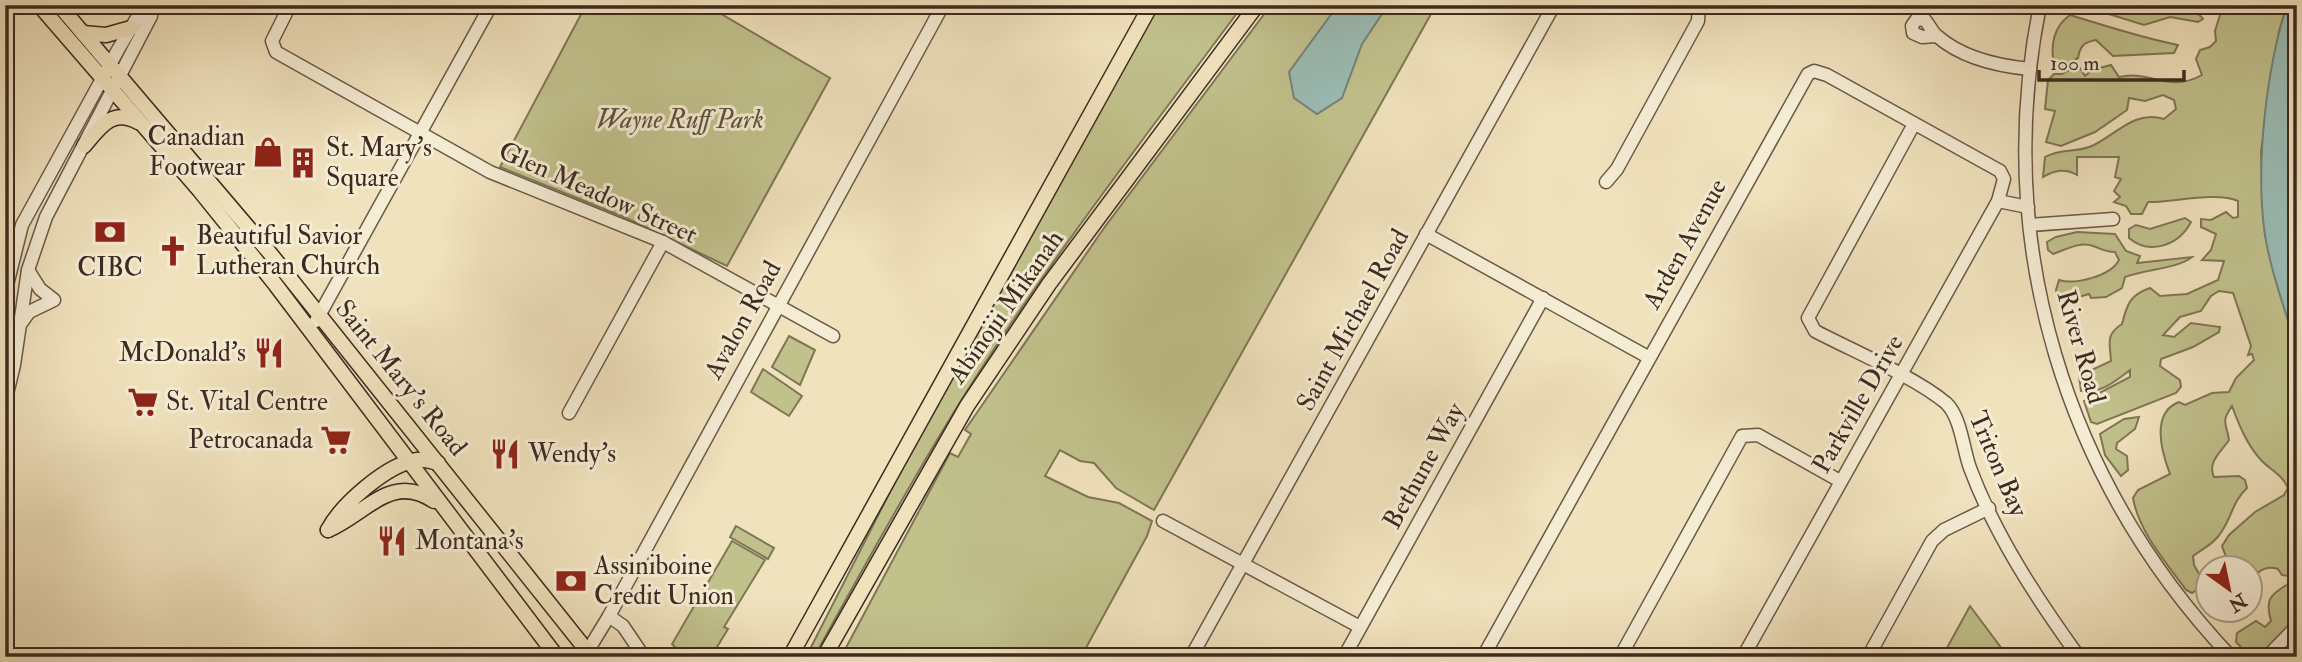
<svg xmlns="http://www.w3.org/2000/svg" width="2302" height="662" font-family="'IM FELL Double Pica',serif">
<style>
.green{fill:#c1c18c;stroke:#7f7656;stroke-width:2}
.water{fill:#9bbdb6;stroke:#75827a;stroke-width:2}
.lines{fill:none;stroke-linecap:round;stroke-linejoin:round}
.minor-casing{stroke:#6a5848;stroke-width:15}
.major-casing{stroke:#3d2a21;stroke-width:17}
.minor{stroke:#f5ecd4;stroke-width:12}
.major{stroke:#f0e2bd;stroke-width:14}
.labels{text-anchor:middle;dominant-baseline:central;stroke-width:6;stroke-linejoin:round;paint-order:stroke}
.park-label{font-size:26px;font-style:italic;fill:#5e503c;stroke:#f5ecd4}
.poi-label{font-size:26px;fill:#3d2a21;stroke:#f5ecd4;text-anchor:start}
.street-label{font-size:26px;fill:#3d2a21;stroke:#f5ecd4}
</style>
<rect width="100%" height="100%" fill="#f0e2bd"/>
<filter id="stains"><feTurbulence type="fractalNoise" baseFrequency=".00286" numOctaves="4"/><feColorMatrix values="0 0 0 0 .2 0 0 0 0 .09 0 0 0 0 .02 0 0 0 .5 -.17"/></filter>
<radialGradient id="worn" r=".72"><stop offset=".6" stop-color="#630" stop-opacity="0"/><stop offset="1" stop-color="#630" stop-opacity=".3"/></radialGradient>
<g class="green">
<path d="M586,5H706L830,78L727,266L624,217L500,167Z"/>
<path d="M1157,5H1243C1143,140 1039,273 951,417C903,495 859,576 814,657H806L917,439Z"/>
<path d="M1271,5H1436L1154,510L1116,488L1094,463L1080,461L1060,450L1045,476L1088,497L1119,503L1152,521L1147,536L1081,657H841L950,453L958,457L971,434L965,430L1104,228Z"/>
<path d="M2070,5C2094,5 2193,0 2203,19L2198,22L2170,17L2144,25L2083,6Z"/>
<path d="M2223,5H2287L2279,31L2261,151L2265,235L2297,349V571L2289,576L2282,575L2278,569C2265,565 2259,571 2250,580V568L2230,567L2222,546L2229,535L2255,512L2284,495L2288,488C2282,474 2270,470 2261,460C2247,445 2239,425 2232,406C2220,423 2227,424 2229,440C2221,452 2207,462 2214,477L2239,476L2245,480L2247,488C2233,501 2232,516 2222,531C2215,543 2204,548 2193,556L2194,565L2205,584L2192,593L2186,590C2166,562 2139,532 2133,498L2138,490L2170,474C2162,453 2150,413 2179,402L2185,405L2212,393L2229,392L2236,378L2254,360L2252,354L2248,355L2251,346L2233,293L2219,291L2211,296L2201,311L2180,317L2163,335L2174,337L2191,323L2220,327L2219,332L2193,347L2161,359L2160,366L2180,380L2181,387L2176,393L2097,424L2091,422L2084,401L2130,377V370C2116,381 2100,394 2081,391L2079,376L2111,361C2110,343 2105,335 2122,324C2127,304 2130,295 2150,288L2160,296L2187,294L2218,280L2224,261L2202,260L2211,250L2216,234L2201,227V219L2211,220L2226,212L2233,218L2238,217V201C2216,191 2171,203 2148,202L2142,214H2131L2126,206L2114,202L2120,197L2114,191L2121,179L2115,177L2119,157H2077V175C2065,168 2055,170 2043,177L2045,157C2061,148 2079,153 2094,145C2118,133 2135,110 2164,119L2176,109L2174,100L2163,95L2145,101L2129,98L2127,110L2095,132L2061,146L2046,142L2055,111L2045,109L2048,80L2054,74H2062L2078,65L2085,76L2092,70L2111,65L2119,77C2149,69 2168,94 2202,75L2196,59L2200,50L2210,47L2216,41L2215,31Z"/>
<path d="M2070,15C2106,26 2142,38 2178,45L2174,53L2113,56L2096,40C2084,42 2080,46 2078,58L2059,68L2054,64C2050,45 2054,26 2070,15Z"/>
<path d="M2185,218L2191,222C2179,245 2150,256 2129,238V229L2136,225L2150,229Z"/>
<path d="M2077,232L2115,234L2126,251L2140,256L2137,263L2192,257C2177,269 2146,269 2125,277L2122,288L2106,297L2091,298L2089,294L2058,303L2056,290L2059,280C2075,285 2111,276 2119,260L2115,252C2105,252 2102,249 2093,246C2080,241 2065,250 2053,254L2048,250L2047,242L2056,237Z"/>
<path d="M789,336L815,350L800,385L772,367Z"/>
<path d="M763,369L802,396L789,416L751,392Z"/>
<path d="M2139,417L2135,429L2117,443L2116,449L2127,456L2128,470L2121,476L2105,455L2100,434L2124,419Z"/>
<path d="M736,526L774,548L768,559L730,537Z"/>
<path d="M732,541L765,560L724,627L728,629L711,657H685L672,644Z"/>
<path d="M2290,583L2297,584V620C2284,634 2270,657 2250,657L2236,642L2237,633L2256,621L2265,627L2271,621C2265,600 2269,595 2290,583Z"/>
<path d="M1970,606L2008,657H1942Z"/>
</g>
<g class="water">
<path d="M1338,5H1388L1362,44L1342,98L1317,114L1294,98L1289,72Z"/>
<path d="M2287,5H2297V349C2286,312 2271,273 2265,235C2255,167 2266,70 2287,5Z"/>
</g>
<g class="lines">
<g class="minor-casing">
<g id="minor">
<path d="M290,5L272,41L276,52L490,172L663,242L833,336"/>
<path d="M2040,5C1992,244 2065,481 2231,657"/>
<path d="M1936,36L1922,37L1913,33L1912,26L1916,20L1924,19C1929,24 1932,32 1937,36C1962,58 1998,66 2030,69"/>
<path d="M1914,124L1808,318L1815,331C1853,351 1915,377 1946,403C1961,417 1963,449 1970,468C1995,535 2037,599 2079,657"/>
<path d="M1606,182L1617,169L1698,21L1699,5"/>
<path d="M2030,225L2113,219"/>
<path d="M1426,234L1648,357"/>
<path d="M5,293L22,225L119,48L141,11L150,5"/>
<path d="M316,321L491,5"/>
<path d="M22,322L29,312L54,300L40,289L28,270"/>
<path d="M5,402L14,365L28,270L46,217L151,16L150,6"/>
<path d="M569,413L663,242"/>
<path d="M1163,521L1360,627"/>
<path d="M609,616L623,626L644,657"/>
<path d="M584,657L609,616L943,5"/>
<path d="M1191,657L1554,5"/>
<path d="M1344,657L1543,298"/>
<path d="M1483,657L1808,74L1814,71L1827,75L2000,171L2004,179L1998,201"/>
<path d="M1620,657L1742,436L1758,435L1840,481"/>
<path d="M1743,657L1998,201L2028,207"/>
<path d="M1868,657L1932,541L1944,530L1989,508"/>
<path d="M2267,657L2297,626"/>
</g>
</g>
<g class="major-casing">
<g id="major">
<path d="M39,5L200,191L275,284L557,657"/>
<path d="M59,5L269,252L592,657"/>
<path d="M83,33L106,35L131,28"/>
<path d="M84,146C100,127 112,108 138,122"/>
<path d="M328,530C341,505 387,464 417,460C424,459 431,461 438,463"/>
<path d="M328,530C366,514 391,472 434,501"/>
<path d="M790,657L1151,5"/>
<path d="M824,657L967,406L1049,284L1257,5"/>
</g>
</g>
<use href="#minor" class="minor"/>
<use href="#major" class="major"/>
</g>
<defs>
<g id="shop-bare" transform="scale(2.415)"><path d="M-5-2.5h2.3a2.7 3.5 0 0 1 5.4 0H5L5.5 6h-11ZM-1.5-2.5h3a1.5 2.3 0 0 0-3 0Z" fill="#8f2418" stroke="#f5ecd4" stroke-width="2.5" paint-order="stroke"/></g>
<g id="building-bare" transform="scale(2.415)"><path d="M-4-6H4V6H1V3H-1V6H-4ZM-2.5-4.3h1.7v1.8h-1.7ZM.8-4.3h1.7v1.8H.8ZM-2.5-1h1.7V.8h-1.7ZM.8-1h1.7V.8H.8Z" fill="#8f2418" stroke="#f5ecd4" stroke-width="2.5" paint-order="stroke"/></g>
<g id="bank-bare" transform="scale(2.415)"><path d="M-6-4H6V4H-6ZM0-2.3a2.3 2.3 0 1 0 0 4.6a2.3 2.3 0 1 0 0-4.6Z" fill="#8f2418" stroke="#f5ecd4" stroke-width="2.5" paint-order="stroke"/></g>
<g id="church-bare" transform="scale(2.415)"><path d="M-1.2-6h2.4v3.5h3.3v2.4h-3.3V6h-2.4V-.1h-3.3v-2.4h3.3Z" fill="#8f2418" stroke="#f5ecd4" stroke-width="2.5" paint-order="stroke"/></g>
<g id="restaurant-bare" transform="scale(2.415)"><path d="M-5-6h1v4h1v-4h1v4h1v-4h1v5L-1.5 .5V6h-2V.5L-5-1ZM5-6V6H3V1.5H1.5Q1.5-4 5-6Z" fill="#8f2418" stroke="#f5ecd4" stroke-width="2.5" paint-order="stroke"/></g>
<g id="supermarket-bare" transform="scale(2.415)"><path d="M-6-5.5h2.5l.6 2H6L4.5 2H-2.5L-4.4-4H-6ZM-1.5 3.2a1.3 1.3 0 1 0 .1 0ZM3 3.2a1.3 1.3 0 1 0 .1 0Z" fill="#8f2418" stroke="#f5ecd4" stroke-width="2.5" paint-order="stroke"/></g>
</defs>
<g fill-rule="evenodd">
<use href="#shop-bare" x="268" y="152"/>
<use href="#building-bare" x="303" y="163"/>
<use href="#bank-bare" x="110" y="232"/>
<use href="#church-bare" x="173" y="251"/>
<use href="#restaurant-bare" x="269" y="353"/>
<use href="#supermarket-bare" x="143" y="402"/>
<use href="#supermarket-bare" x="336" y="440"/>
<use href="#restaurant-bare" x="505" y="454"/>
<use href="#restaurant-bare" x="392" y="541"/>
<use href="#bank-bare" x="571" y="581"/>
</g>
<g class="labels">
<g class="park-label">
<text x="680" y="120">Wayne Ruff Park</text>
</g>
<g class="poi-label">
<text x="245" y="137" text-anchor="end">Canadian<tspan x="245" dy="30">Footwear</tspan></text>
<text x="326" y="148">St. Mary's<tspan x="326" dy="30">Square</tspan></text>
<text x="196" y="236">Beautiful Savior<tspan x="196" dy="30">Lutheran Church</tspan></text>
<text x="110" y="268" text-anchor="middle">CIBC</text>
<text x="246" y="353" text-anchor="end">McDonald's</text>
<text x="166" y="402">St. Vital Centre</text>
<text x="313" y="440" text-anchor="end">Petrocanada</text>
<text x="528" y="454">Wendy's</text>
<text x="415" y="541">Montana's</text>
<text x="594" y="566">Assiniboine<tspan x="594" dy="30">Credit Union</tspan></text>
</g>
<g class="street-label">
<text transform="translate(598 193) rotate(24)">Glen Meadow Street</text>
<text transform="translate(1685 244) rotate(-61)">Arden Avenue</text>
<text transform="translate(1006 307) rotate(-55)">Abinojii Mikanah</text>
<text transform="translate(743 320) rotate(-61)">Avalon Road</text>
<text transform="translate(1353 320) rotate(-61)">Saint Michael Road</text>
<text transform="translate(2081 347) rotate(74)">River Road</text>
<text transform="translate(401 378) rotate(51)">Saint Mary's Road</text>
<text transform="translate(1858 404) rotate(-60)">Parkville Drive</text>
<text transform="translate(1998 464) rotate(67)">Triton Bay</text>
<text transform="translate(1424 466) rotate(-61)">Bethune Way</text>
</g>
</g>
<rect width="2302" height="662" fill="none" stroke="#f0e2bd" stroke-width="28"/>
<rect x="7" y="7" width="2288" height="648" fill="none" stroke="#3d2a21" stroke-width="3.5"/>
<rect x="14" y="14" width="2274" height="634" fill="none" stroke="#3d2a21" stroke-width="2"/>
<g transform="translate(2229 589) rotate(147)"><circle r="33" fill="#f5ecd4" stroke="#ab9e8c" stroke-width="2"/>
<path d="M0-5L12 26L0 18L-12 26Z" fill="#8f2418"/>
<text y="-10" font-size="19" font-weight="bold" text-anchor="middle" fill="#3d2a21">N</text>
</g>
<path d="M2039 70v10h145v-10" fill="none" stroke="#3d2a21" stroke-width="3.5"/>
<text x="2050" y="70" font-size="21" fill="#3d2a21" stroke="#f5ecd4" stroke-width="5" paint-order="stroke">100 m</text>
<rect width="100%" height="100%" filter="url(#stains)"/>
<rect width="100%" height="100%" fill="url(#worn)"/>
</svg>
